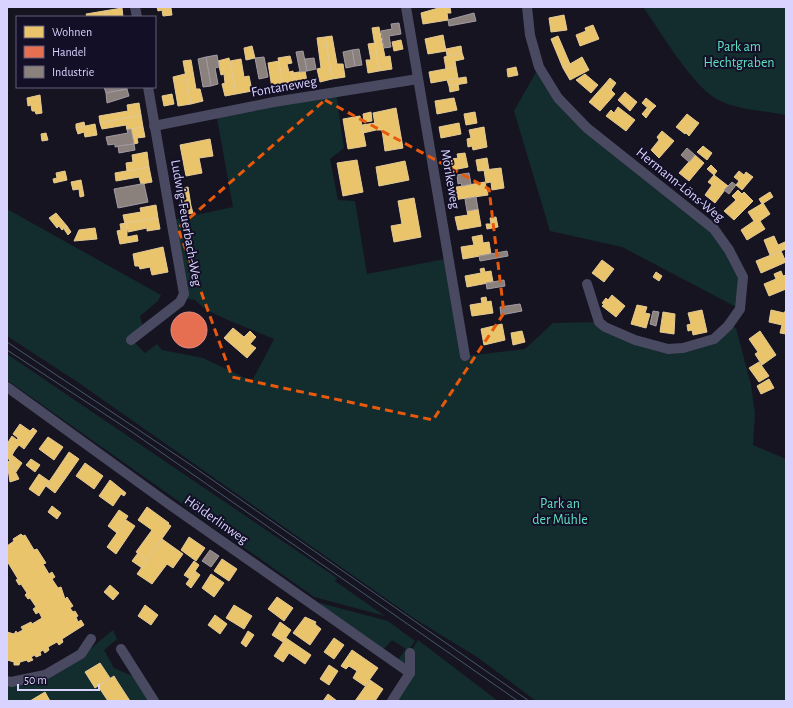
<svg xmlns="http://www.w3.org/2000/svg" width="793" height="708" font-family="'Alegreya Sans',sans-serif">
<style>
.green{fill:#132c2d}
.homes{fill:#e9c46a;stroke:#e4c997}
.shops{fill:#e76f51;stroke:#e38d85}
.industry{fill:#8a817c;stroke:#a29aa3}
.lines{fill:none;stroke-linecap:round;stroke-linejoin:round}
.minor{stroke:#4a4962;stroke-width:10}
.tram{stroke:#43596b;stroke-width:1}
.marked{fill:none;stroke:#e8590c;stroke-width:3;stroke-dasharray:8 5;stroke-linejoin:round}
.labels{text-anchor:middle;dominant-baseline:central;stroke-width:4;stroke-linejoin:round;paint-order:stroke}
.park-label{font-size:14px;fill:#5fe0c0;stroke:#130f26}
.street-label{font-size:14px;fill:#d9d4ff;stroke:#130f26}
</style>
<rect width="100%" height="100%" fill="#161421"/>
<g class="green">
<path d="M643,7H786V115C765,111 740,110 720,101C693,88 661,32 643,7Z"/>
<path d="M539,67L558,98L714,229L743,277L740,309L622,247L550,231L514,111Z"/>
<path d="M336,92L344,148L330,159L338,200L355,201L367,274L450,258L466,356L525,349L553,323L599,322L605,327L683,348L733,326L736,328L751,385L755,413L753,445L786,459V701H536L477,657L415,619L79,383L7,336V209L161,295L158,301L140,316L144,330L132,340L145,353L157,344L162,350L203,358L252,381L274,339C253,329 209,316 195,300L183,298L172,220L233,207L216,113Z"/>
<path d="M7,354L337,578L335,581L385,616L314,597L7,380Z"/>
<path d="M320,603L388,621L415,641L407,652V667L398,660L406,649L392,640L383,650L319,605Z"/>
<path d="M113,630L117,639L104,650L114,668L135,677L149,701H130L114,676L110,678L100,663L85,672L94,687L98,686L108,701H50L45,693L30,701H7V682L24,685L29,684L30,678L78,659Z"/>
<path d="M418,640L498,701H392L410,673V653Z"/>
</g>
<g class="homes">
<path d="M157,7L171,8L172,15L163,16L162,10L158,11Z"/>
<path d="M442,7H450L451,13H447L448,20L423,24L421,13Z"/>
<path d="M122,8L123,17H98L105,16L104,11Z"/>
<path d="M104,11L105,16L87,17L86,14Z"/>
<path d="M564,15L567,30L551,32L549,18Z"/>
<path d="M593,25L599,39L580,46L576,35L586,31L585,28Z"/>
<path d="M379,27L385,57L390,56L392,69L379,71L372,28Z"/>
<path d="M443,35L446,51L428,54L425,39Z"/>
<path d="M332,36L337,64H343L345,77L332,79L325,37Z"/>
<path d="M558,36L570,64L563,68L551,39Z"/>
<path d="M325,37L332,79L320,82L317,69L321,68L317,38Z"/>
<path d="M401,40L403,49L394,51L392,42Z"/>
<path d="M375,43L379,71L368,73L366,60H371L368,44Z"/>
<path d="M252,46L255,58L246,60L244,48Z"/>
<path d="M461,46L462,53L447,56L446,49Z"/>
<path d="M462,53L464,59L455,61L456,67L446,69L444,57Z"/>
<path d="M290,56L292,63L287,64L289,72L293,71L295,83L283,85L278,58Z"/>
<path d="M582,57L589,70L570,80L563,68Z"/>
<path d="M229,58L236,94L225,96L222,84L225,83L224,74L221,75L218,61Z"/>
<path d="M241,59L244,77L249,76L252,91L236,94L230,61Z"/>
<path d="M191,60L196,89H200L203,101L191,104L183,61Z"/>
<path d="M279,61L283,85L272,88L268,63Z"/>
<path d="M456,67L458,78L431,83L429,72Z"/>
<path d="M516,67L518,75L508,77L507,69Z"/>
<path d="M305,71L307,81L295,83L293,73Z"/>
<path d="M185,74L191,104L178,106L173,77Z"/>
<path d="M585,74L598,85L591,93L576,80Z"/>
<path d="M466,77L467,83L449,86L447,80Z"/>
<path d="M610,78L616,83L611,90L605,84Z"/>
<path d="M458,84L459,90L450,92L449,86Z"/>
<path d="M605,84L615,94L600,111L589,102Z"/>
<path d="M625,92L637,102L630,111L618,100Z"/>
<path d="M172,94L174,104L164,106L162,96Z"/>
<path d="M40,95L42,113L36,114L35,111H32L31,105L28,106L27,98Z"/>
<path d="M454,98L457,110L437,114L435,101Z"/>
<path d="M646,98L656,106L651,111L642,103Z"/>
<path d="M139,103L141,115L100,123L99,116L128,111L127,105Z"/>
<path d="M618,107L635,120L626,131L606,116L611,110L614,113Z"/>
<path d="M396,108L403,148L385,151L382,130H376L373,113Z"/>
<path d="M647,108L651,111L646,118L642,114Z"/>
<path d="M371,112L372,121L364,122L363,114Z"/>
<path d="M475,112L477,123L466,125L464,114Z"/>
<path d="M687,114L696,121L685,134L676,127Z"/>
<path d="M141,115L143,127L127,130L126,125L102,129L100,123Z"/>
<path d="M360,116L366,146L348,149L343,119Z"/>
<path d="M696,121L699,123L689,136L686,133Z"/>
<path d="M84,122L85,126L76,128V124Z"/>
<path d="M375,123L376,130L363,133L362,125Z"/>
<path d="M459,123L461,134L441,138L439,127Z"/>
<path d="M95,124L97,135L85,137L84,132L78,134L76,128Z"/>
<path d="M143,127L145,137L137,138L138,143L134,144L131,129Z"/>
<path d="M484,127L487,147L473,150L472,146L468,147L467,139L471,138L469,130Z"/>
<path d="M662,131L674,141L659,158L651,150L659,140L657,137Z"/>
<path d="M46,133L48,140L42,141L41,134Z"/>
<path d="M210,139L213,156L199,158L202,173L186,176L180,145Z"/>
<path d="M703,146L712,153L707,160L697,152Z"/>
<path d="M147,152L149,167L127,171L126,163L133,162L132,155Z"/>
<path d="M465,153L468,167L448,171L446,160L458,158L457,154Z"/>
<path d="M695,155L704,163L689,181L679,173Z"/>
<path d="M487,158L489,170L478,171L476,160Z"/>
<path d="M357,160L363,192L343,196L337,163Z"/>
<path d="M405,161L409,180L379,186L376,167Z"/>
<path d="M711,165L717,171L714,175L707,169Z"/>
<path d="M149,167L152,182L141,184L139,177L116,181L115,173Z"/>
<path d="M501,168L504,188L492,190L491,182L486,183L484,170Z"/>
<path d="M65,171L67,180L54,183L53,179L57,178L56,173Z"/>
<path d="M739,171L744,175L746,172L753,177L742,190L736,185L739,181L734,177Z"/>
<path d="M714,175L728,186L715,203L705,195L712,185L708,182Z"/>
<path d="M81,180L84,196L80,197L79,189L73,190L71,182Z"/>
<path d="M485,182L488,195L453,200L451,188Z"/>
<path d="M188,187L191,206L181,207L178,189Z"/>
<path d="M738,190L742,194L744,192L753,201L734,220L724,211L736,200L732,196Z"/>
<path d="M770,192L773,197L762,204L759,199Z"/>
<path d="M414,198L421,237L394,242L391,226L402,224L398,201Z"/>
<path d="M763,203L770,214L760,221L765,229L747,240L741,230L754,221L748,212Z"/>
<path d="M156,205L158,218L125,224L123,215L141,212L140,208Z"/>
<path d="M191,206L193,213L182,215L181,207Z"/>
<path d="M478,209L481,226L458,230L455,217L468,215L467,211Z"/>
<path d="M56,213L67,226L62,230L59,226L57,228L49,218Z"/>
<path d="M496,217L498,227L487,229L486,224H491L490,218Z"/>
<path d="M158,218L160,229L147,231V228L128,232L127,223Z"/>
<path d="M127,223V237L137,235L138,241L120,244L117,231L121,230L120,224Z"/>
<path d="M67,226L71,232L68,235L64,229Z"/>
<path d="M95,228L97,239L74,241L79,230Z"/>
<path d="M482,235L483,243L489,242L491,254L463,259L461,247L474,245L472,237Z"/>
<path d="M774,236L778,245L785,242L786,249L770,255L764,240Z"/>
<path d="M163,247L168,272L152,275L150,267L140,269L139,266H135L133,254Z"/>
<path d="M781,251L786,262L761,273L756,261Z"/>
<path d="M602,260L614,269L604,282L592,273Z"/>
<path d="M484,268L485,272L491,271L493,282L467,287L465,276L481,273L480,269Z"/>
<path d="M781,271L783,276L786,275V289L769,296L764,284L776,279L774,274Z"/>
<path d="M656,272L662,276L659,281L653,277Z"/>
<path d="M612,295L625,306L616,317L602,306L604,304L602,303L606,298L608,300Z"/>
<path d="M486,297L487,302L491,301L493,313L472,316L470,305L482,303L481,298Z"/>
<path d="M637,305L647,307L645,313L650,314L646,328L631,324Z"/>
<path d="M702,310L707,332L693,335L692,330L688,331L687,325L691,324L688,313Z"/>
<path d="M771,310L784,313L786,310V334L780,333L782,325L769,322Z"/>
<path d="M663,312L675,314L674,334L660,332Z"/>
<path d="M502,324L505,340L484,345L481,329Z"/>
<path d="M233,328L244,337L250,331L256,337L250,344L256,348L247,358L224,338Z"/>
<path d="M522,331L525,342L513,345L511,333Z"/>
<path d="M760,331L776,355L762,365L755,354L758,352L749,339Z"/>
<path d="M759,362L769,376L759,382L749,368Z"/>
<path d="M769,379L774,388L761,394L757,386Z"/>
<path d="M20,424L30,431L33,428L37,431L24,449L19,445L15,450L7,444L12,436L17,440L18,438L13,434Z"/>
<path d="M48,437L63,447L54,460L39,449Z"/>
<path d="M7,444L15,450L12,455L22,463L16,472L7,456Z"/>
<path d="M69,452L79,459L65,479L55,473Z"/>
<path d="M31,459L40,465L35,472L26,465Z"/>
<path d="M10,461L19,479L10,482L7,462Z"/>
<path d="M85,463L103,476L94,489L76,476Z"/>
<path d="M55,473L65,479L55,493L46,486Z"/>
<path d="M39,474L49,481L39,496L29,489Z"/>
<path d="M110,480L126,493L124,496L121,494L113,506L99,496Z"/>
<path d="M52,506L61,513L57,519L48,512Z"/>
<path d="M147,507L169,523L168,524L171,526L147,560L136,552L152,530L138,520Z"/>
<path d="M119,510L128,516L117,533L108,526Z"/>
<path d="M126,520L135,526L116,554L107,547Z"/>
<path d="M21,534L23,536L25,535L34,550L37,549L46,563L43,564L49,574L52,572L55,577L52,579L58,588L61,587L65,599L67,597L73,606L70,608L73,612L75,611L78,616L76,617L78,622L81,620L84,625L62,639L63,642L59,645L57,642L48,647L49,650L45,653L43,650L40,652L41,655L36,657L35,655L31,657L33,660L28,662L27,660L20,662L19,665H14V662L7,660V632L14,634L16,631L17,633L23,630L21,627L31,622L32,624L42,618L39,612L36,614L33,609L36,607L30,598L28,599L25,595L27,593L21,584L19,585L16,580L18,579L7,561V546L14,541L13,539Z"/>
<path d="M189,537L205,548L196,561L181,550Z"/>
<path d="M162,539L183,554L173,568L167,564L152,584L137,574Z"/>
<path d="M138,553L147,560L142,568L132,561Z"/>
<path d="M222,559L237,569L229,581L214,571Z"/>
<path d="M194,561L199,565L190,579L184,575Z"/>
<path d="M195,571L200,575L191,588L186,584Z"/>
<path d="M211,574L224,583L214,597L202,588Z"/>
<path d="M110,585L119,593L113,600L104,592Z"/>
<path d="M277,597L293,608L284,621L268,609Z"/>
<path d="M145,605L158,615L151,625L138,616Z"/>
<path d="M234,605L252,616L244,629L226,618Z"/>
<path d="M215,615L227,624L220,634L208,625Z"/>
<path d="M305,617L316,622L315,624L321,629L310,645L293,633Z"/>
<path d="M280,622L291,630L283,642L272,635Z"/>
<path d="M248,631L254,635L246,647L241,643Z"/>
<path d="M286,638L311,655L305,664L289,653L283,662L274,656Z"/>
<path d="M334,638L344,645L334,659L324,652Z"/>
<path d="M352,650L378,668L365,686L353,678L357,671L349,666L346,669L341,666Z"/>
<path d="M100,663L110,678L95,688L85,672Z"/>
<path d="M329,665L338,671L329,685L320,679Z"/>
<path d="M114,676L117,681L130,701H108L98,686Z"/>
<path d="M370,680L383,689L375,701H355Z"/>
<path d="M45,692L50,701H30Z"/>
<path d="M328,694L337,701H323Z"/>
</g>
<circle class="shops" cx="189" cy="330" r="18"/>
<g class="industry">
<path d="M474,13L476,21L449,26L448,20Z"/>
<path d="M399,23L401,34L389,36L391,47L384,48L381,31L392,29L391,24Z"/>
<path d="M359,49L362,65L355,66L352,50Z"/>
<path d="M352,50L355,66L346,68L343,52Z"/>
<path d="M303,51L307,71L300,72L296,52Z"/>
<path d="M217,55L219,67L215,68L218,84L211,86L206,57Z"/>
<path d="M206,57L211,86L203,87L198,59Z"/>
<path d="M264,57L268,77L259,79L255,58Z"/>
<path d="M314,58L316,69L307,71L305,59Z"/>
<path d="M104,87H127V89L106,93Z"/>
<path d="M127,89L129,96L107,103L106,93Z"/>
<path d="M131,129L134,144L115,147V144L108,145L106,137L128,133L127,130Z"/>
<path d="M134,144L135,150L119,153L118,146Z"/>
<path d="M687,148L695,155L689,162L681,155Z"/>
<path d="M469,173L471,184L462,186L461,183L458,184L457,175Z"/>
<path d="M732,182L736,185L729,194L724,190Z"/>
<path d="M141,184H144L148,202L118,208L114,189Z"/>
<path d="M476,197L478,209L467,211L465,199Z"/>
<path d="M507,251L508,256L480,261L479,256Z"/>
<path d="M504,280L505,286L487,289L486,283Z"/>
<path d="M520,304L522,311L501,315L500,307Z"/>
<path d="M653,311L659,312L656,326L650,324Z"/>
<path d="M210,550L219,556L211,567L202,561Z"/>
</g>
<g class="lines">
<g class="minor">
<path d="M135,7L137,17"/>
<path d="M406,7L465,356"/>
<path d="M527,7L530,35L539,67L558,98L587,128L714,229L729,250L743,277L740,309L728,326L714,339L683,348L668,349L635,340L605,327L599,322L587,284"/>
<path d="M154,126L274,102L418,79"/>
<path d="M131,340L180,302L184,294L148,87"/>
<path d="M7,387L166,502L410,673"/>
<path d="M121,649L154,701"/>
<path d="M7,681L11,682L45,675L81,654L91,639"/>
<path d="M392,701L410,673V653"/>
</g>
<g class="tram">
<path d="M7,342L191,465L529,701"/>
<path d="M7,350L132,432L518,701"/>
</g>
</g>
<path class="marked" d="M325,100L489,189L504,313L433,420L232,377L178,228Z"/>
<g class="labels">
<g class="park-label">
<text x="739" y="47">Park am<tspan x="739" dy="16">Hechtgraben</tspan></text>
<text x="560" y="504">Park an<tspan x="560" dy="16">der Mühle</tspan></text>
</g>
<g class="street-label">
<text transform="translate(284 87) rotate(-10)">Fontaneweg</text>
<text transform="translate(450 179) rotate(80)">Mörikeweg</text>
<text transform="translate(680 185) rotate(39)">Hermann-Löns-Weg</text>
<text transform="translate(186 223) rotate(80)">Ludwig-Feuerbach-Weg</text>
<text transform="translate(216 520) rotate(35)">Hölderlinweg</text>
</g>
</g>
<rect width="793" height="708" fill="none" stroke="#d9d4ff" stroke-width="16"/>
<rect x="16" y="16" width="140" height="72" fill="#130f26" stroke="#625e7d"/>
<rect x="24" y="26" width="20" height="12" fill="#e9c46a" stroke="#625e7d"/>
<text x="52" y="36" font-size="12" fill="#d9d4ff">Wohnen</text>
<rect x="24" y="46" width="20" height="12" fill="#e76f51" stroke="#625e7d"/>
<text x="52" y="56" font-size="12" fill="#d9d4ff">Handel</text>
<rect x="24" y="66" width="20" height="12" fill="#8a817c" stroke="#625e7d"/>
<text x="52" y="76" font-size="12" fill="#d9d4ff">Industrie</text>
<path d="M18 684v6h81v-6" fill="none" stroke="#d9d4ff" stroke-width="2"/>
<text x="24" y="684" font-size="12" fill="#d9d4ff" stroke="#130f26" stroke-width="3" paint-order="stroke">50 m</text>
</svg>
